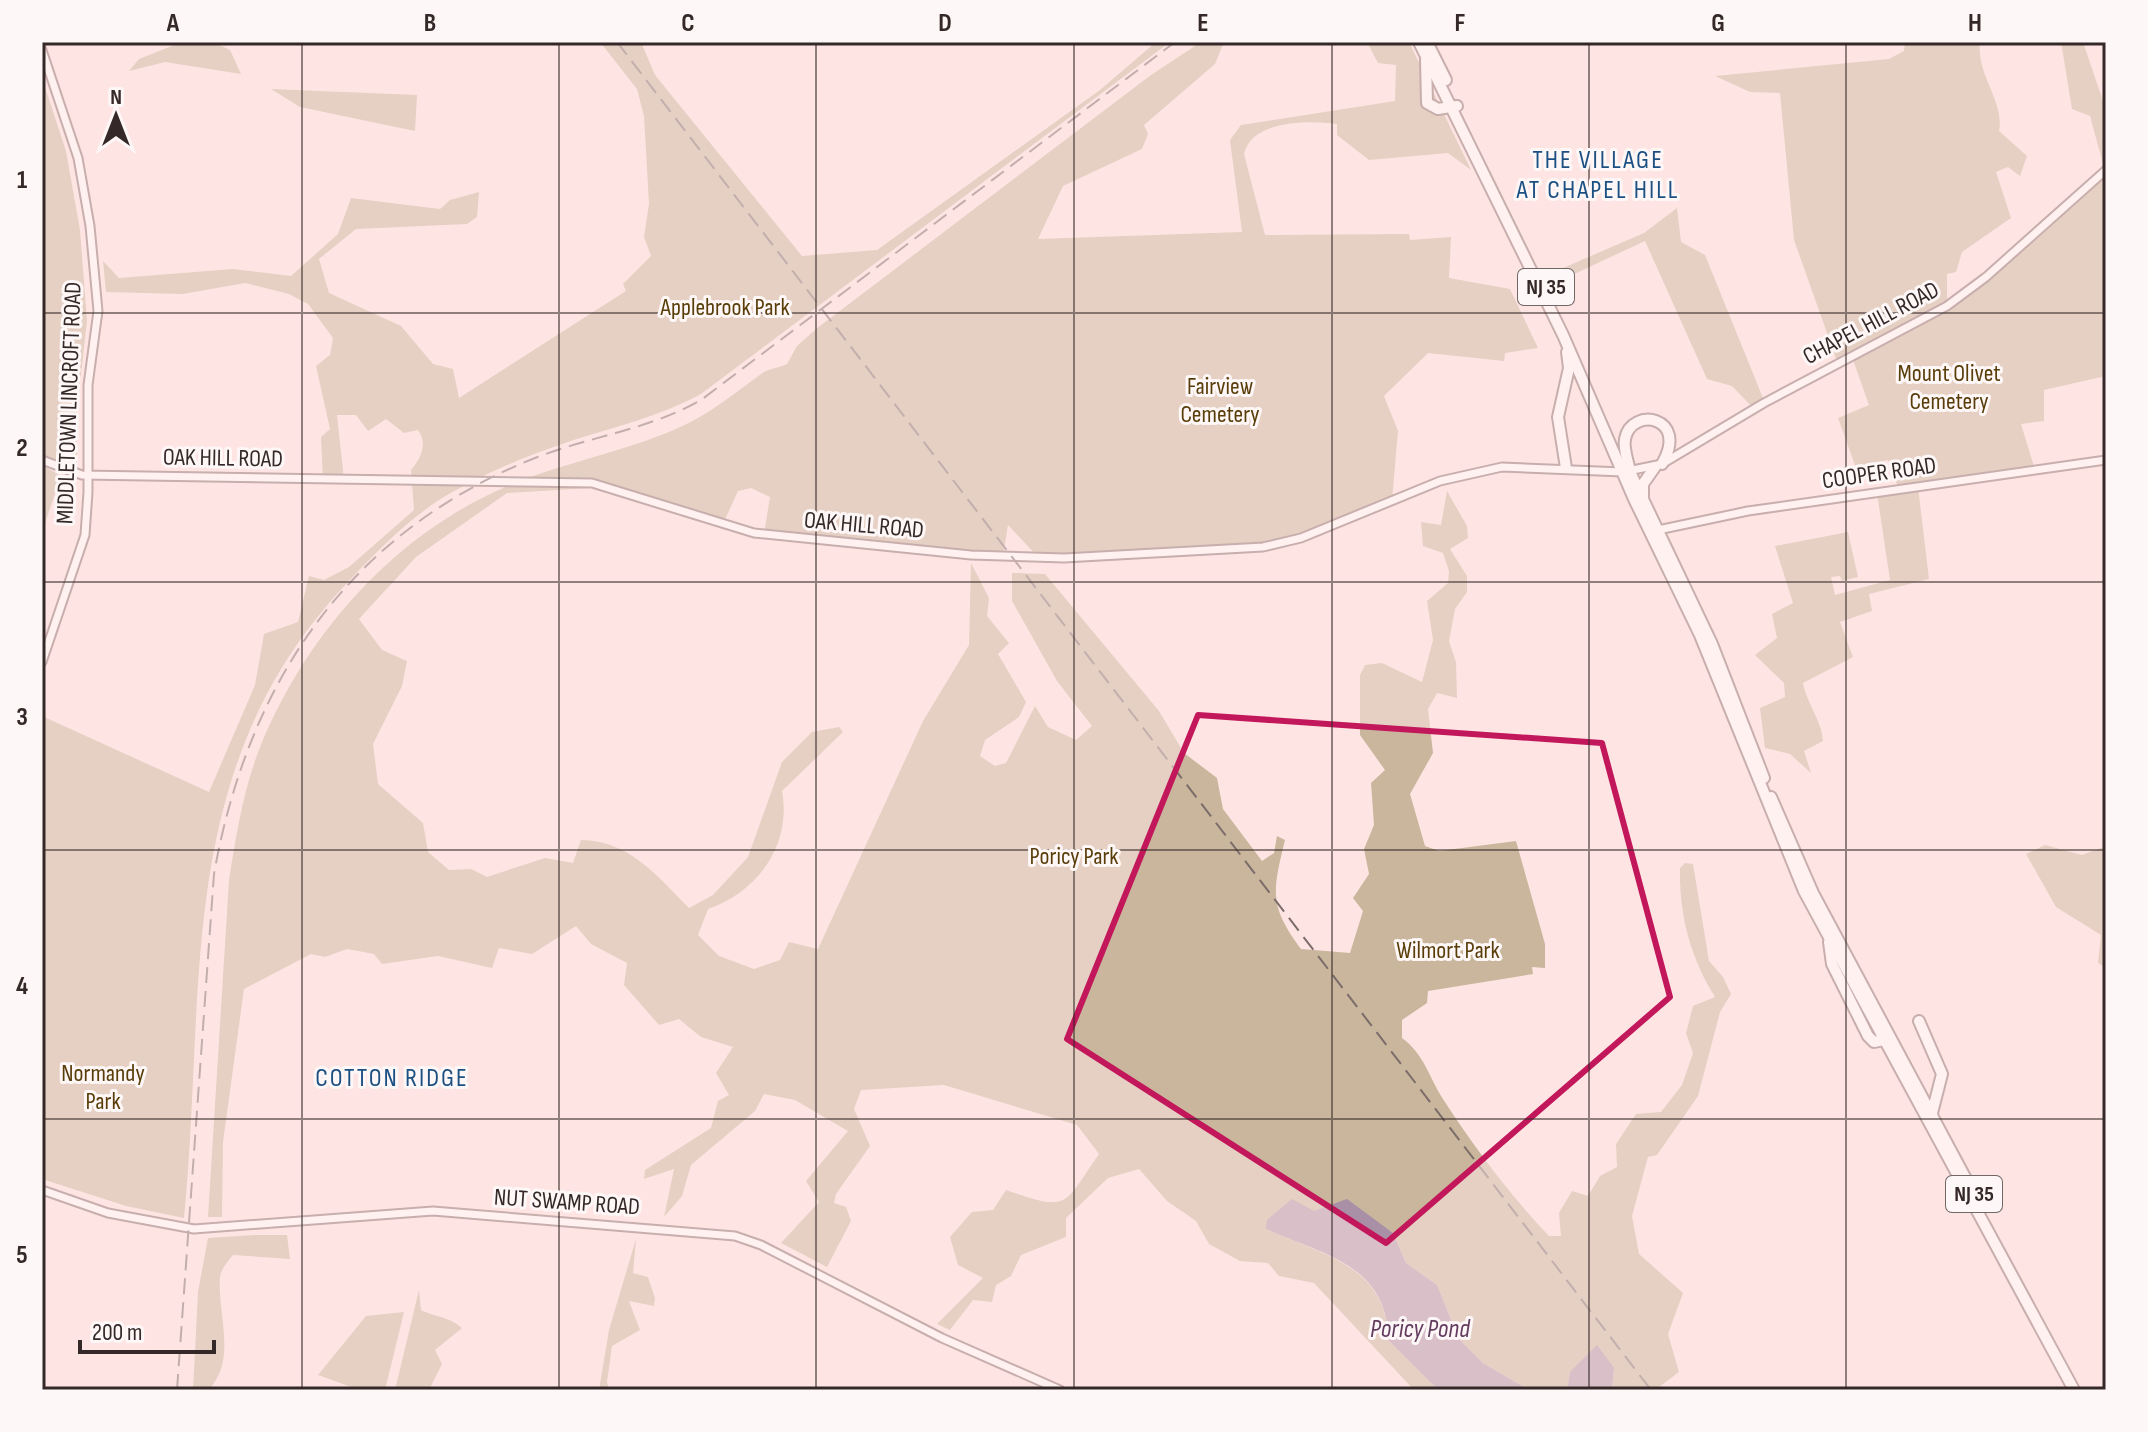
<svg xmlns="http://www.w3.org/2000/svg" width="2148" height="1432" font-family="'Sofia Sans Condensed',sans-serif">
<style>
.green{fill:#c9b69c}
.water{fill:#aa90a6}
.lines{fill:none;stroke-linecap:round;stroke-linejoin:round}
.secondary-casing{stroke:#876c6a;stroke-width:11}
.highway-casing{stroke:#876c6a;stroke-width:14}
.secondary{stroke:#fff;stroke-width:7}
.highway{stroke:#fff;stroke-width:10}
.rail{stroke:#7c6c6a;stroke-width:2;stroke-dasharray:16 8;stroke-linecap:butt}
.marked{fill:none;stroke:#c2185b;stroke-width:6;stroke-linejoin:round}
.grid{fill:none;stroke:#342928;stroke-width:2;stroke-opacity:0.55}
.labels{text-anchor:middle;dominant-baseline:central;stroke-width:6;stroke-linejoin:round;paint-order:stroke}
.shield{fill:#fef7f7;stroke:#716766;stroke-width:2}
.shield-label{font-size:22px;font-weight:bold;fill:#342928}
.park-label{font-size:24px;fill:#593d09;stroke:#fef7f7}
.street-label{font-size:24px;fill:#342928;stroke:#fef7f7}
.neighbourhood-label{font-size:26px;letter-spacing:2px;fill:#1c5082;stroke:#fef7f7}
.water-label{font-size:26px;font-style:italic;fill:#633c5f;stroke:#fef7f7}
.neatline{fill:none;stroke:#342928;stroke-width:3}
.grid-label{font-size:26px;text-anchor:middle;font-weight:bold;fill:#342928}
</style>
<rect width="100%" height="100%" fill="#fee5e3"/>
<g class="green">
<path d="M182,42H213L230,50L241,74L165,62L129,71L139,59Z"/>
<path d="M600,42H641L655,75L802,256L877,250L1100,90L1156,42H1170L701,394C657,418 612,427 565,443C529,455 493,470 460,488C418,509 381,547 349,581C172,766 207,984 184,1218L126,1206L42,1179V716L209,792L255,685L264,634L298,622L309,576L324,580L349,567L414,510L411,470C421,459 428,443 418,430L404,433L386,419L368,431L356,415H337L344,480H323L321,437L330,429L316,366L330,355L333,338L308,304L289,294L245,283L183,294L106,292L103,261L119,278L233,269L291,276L338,234L351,198L440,209L450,200L479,192L477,217L467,224L356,229L319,259L329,293L401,326L433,364L453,369L459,398L626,291L623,284L651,256L644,237L649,204L644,116L637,89Z"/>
<path d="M1201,42H1224L1215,64L1144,125L1148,134L1142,149L1063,186L1038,239L1242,232L1230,140L1241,125L1395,101L1396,65L1378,63L1369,46L1377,42H1409L1471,170L1448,153L1369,160L1337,135V124C1308,120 1252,120 1244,154L1265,235L1409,234L1410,240L1451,237L1449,278L1510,289L1538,348L1505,353L1504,361L1428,353L1384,396L1398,431L1392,500L1291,542L1038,557L1008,525L1003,556L764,534L770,497L751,488L738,491L723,524L607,487L507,493L416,557L359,619L382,650L407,661L402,686L373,744L378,784L423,823L428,852L449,870L471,869L487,877L545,858L573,863L581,840C630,841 656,875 689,908L713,895L748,857L782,762L812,732L839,727L843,732L782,791C792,844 758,892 708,909L698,935L719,956L754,969L780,960L789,942L818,949L923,721L969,645L971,563L989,598L987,616L1009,643L998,654L1026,702L1019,717L985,740L980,756L995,766L1006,763L1035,706L1048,727L1076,740L1092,726L1057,681L1012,601V573L1045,574L1159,711L1184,753L1217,778L1223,809L1262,861L1274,853L1277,836L1285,840C1273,890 1268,905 1301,949L1350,953L1363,911L1353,898L1369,874L1364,849L1374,825L1371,783L1385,770L1360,735V675L1365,665L1382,663L1422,682L1433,640L1427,601L1448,583L1449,571L1443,553L1423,546L1421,522L1441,525L1447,491L1467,526L1468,538L1450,549L1467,576V592L1455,609L1449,641L1456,662L1457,698L1437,693L1428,709L1433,753L1410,794L1425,846L1439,851L1516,841L1545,944V968L1532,967L1533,974L1428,991L1427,1003L1402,1020V1038C1424,1054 1429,1077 1443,1099C1474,1147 1509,1194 1549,1236H1561L1559,1213L1572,1191L1588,1196L1600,1176L1617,1167L1616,1144L1636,1114L1661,1112L1682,1085L1693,1053L1686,1033L1693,1006L1715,997C1690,957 1679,914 1680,868L1685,863L1693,864L1709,961L1723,977L1731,994L1720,1012L1698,1096L1657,1155L1648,1157L1632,1216L1639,1254L1683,1293L1668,1334L1679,1372L1655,1390H1612L1614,1368L1570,1372L1567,1390H1529L1483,1363L1459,1339L1437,1285L1406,1263L1393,1233L1354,1207L1266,1229C1324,1256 1387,1265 1388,1340L1438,1390H1414L1314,1283L1279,1276L1268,1263L1240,1261L1209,1244L1196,1221L1167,1201L1139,1169L1108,1178L1066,1218V1237L1021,1255L1011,1276L996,1285L992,1302L973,1300L950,1330L937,1324L983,1278L958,1265L950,1237L972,1212L993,1210L1006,1190C1070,1212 1062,1207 1099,1154L1077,1125L944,1085L861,1090L854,1109L870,1146L836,1194L834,1203L846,1207L851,1221L827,1267L781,1243L819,1202L806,1181L848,1131L795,1100L764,1094L755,1111L691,1165L682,1196L664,1217L674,1169L644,1179L645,1170L711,1128L718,1101L729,1095L716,1073L733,1047L701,1037L679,1019L659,1025L624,985L627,963L591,944L576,926L532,954L499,948L492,968L438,956L382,964L374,954L347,949L325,957L311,954L244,989L223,1142L222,1217H208L229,880C236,836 243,791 259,750C301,644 382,548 484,497C546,465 615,456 678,428C710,414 736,392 764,372C771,368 779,368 787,364L797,346L816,329L1151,75Z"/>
<path d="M1905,42H1980C1976,75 2005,102 1999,131L2027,156L2020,176L2008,167L1996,172L2011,218L1962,252L1956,272L1947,274V305L2105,171L2090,116L2072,109L2061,42H2083L2106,110V376L2044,390V421L2021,424L2035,470L1918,487L1929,579L1869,594L1872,611L1840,622L1853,657L1803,683C1807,704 1822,721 1823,741L1804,751L1811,773L1790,754L1765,748L1760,708L1785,697L1784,683L1755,655L1777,638L1772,614L1793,603L1775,546L1848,532L1858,577L1842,581L1840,576L1831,577L1835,595L1890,580L1877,493L1899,490L1888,460L1856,468L1838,418L1869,405L1852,357L1838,364L1794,240L1780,93L1750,92L1715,76L1889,59L1904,51Z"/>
<path d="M42,78L66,151L80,230L87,321L77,409V473L42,458Z"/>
<path d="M271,89L417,95L415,131L300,107Z"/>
<path d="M1677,208L1681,242L1705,255L1765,403L1754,409L1732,386L1707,379L1645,241L1555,283L1563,268L1644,233Z"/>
<path d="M45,467L61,476L42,532V475Z"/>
<path d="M2045,845L2082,855L2106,846V968L2098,963L2101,935L2056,907L2026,854Z"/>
<path d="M254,1235H287L290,1259L233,1255C228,1261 221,1269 220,1277C217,1313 238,1361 208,1390H193L198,1292L208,1238Z"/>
<path d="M636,1239L633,1273L648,1277L655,1298L654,1306L629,1301L640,1330L612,1346L607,1382L609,1390H599L609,1330Z"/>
<path d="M419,1290L421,1310C437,1318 448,1316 462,1328L435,1350L442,1364L429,1390H395Z"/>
<path d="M404,1312L385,1390H360L318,1375L366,1316Z"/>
</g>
<g class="water">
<path d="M1292,1199L1314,1211L1347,1199L1393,1233L1406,1263L1437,1285L1459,1339L1483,1363L1529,1390H1438L1388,1340C1388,1265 1324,1255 1266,1229L1267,1220Z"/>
<path d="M1597,1345L1614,1368L1612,1390H1567L1570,1372Z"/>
</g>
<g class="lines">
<g class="secondary-casing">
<g id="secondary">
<path d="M42,50L78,158L90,226L98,311L88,385V492L85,535L42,662"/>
<path d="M42,460L82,475L592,483L754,533L971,555L1064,558L1263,547L1301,538L1440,481L1502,467L1623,472L1662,464L1764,403L1947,306L1986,277L2106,170"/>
<path d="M1658,530L1748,511L2106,460"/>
<path d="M42,1190L108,1213L194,1229L433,1211L735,1236L761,1245L942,1338L1060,1390"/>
</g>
</g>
<g class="highway-casing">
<g id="highway">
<path d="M1419,42L1563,335L1634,499L1700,635L1804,891L2074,1390"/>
<path d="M1427,42L1446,80"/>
<path d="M1426,60L1427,103L1438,109L1457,106"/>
<path d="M1566,468L1558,417L1569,368L1567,352"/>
<path d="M1630,471C1628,461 1623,449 1625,439C1631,406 1690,416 1662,464"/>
<path d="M1631,474L1712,644L1764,778"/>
<path d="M1643,496V484L1655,467"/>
<path d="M1771,797L1813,893L1973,1192"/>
<path d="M1829,942L1832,964L1868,1036L1874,1042L1884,1040"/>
<path d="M1919,1021L1942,1074L1932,1113"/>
</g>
</g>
<use href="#secondary" class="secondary"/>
<use href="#highway" class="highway"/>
<g class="rail">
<path d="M617,42L1651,1390"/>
<path d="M177,1390L214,874C248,682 349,532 535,458C591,436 648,430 701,400L1175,42"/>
</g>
</g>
<path d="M0 0H2148V1432H0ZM1198,715L1602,743L1670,997L1386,1243L1067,1039Z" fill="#fee5e3" fill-opacity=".55" fill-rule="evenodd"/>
<path class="marked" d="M1198,715L1602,743L1670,997L1386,1243L1067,1039Z"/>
<path class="grid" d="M302,42V1390M559,42V1390M816,42V1390M1074,42V1390M1332,42V1390M1589,42V1390M1846,42V1390M42,313H2106M42,582H2106M42,850H2106M42,1119H2106"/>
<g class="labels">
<g class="shield">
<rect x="1518" y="269" width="56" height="36" rx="6"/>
<rect x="1946" y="1176" width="56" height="36" rx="6"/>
</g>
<g class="shield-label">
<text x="1546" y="287">NJ 35</text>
<text x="1974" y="1194">NJ 35</text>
</g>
<g class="park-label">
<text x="725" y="307">Applebrook Park</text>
<text x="1949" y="373">Mount Olivet<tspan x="1949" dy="28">Cemetery</tspan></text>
<text x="1220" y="386">Fairview<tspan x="1220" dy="28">Cemetery</tspan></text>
<text x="1074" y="856">Poricy Park</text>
<text x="1448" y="950">Wilmort Park</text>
<text x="103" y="1073">Normandy<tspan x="103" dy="28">Park</tspan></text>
</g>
<g class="street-label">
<text transform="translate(1871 323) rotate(-28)">CHAPEL HILL ROAD</text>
<text transform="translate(69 403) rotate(-88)">MIDDLETOWN LINCROFT ROAD</text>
<text transform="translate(223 458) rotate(1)">OAK HILL ROAD</text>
<text transform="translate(1879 473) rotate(-8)">COOPER ROAD</text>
<text transform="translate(864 525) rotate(5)">OAK HILL ROAD</text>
<text transform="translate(567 1202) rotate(4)">NUT SWAMP ROAD</text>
</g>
<g class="neighbourhood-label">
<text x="1598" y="160">THE VILLAGE<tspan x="1598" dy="30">AT CHAPEL HILL</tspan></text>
<text x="392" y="1078">COTTON RIDGE</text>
</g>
<g class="water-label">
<text x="1420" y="1329">Poricy Pond</text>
</g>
</g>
<rect width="2148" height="1432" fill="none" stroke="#fef7f7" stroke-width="88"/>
<g transform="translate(116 116)" stroke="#fef7f7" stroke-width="6" paint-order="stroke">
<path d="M0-6L14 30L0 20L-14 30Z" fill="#342928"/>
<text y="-12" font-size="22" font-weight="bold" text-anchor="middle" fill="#342928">N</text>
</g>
<path d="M80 1340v12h134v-12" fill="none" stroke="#342928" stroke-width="4"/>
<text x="92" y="1340" font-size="24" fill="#342928" stroke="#fef7f7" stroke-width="6" paint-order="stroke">200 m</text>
<rect x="44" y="44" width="2060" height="1344" class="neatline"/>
<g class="grid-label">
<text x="173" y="31">A</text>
<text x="430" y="31">B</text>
<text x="688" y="31">C</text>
<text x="945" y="31">D</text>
<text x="1203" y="31">E</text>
<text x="1460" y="31">F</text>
<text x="1718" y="31">G</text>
<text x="1975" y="31">H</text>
<text x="22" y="188">1</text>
<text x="22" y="456">2</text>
<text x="22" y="725">3</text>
<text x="22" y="994">4</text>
<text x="22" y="1263">5</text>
</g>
</svg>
